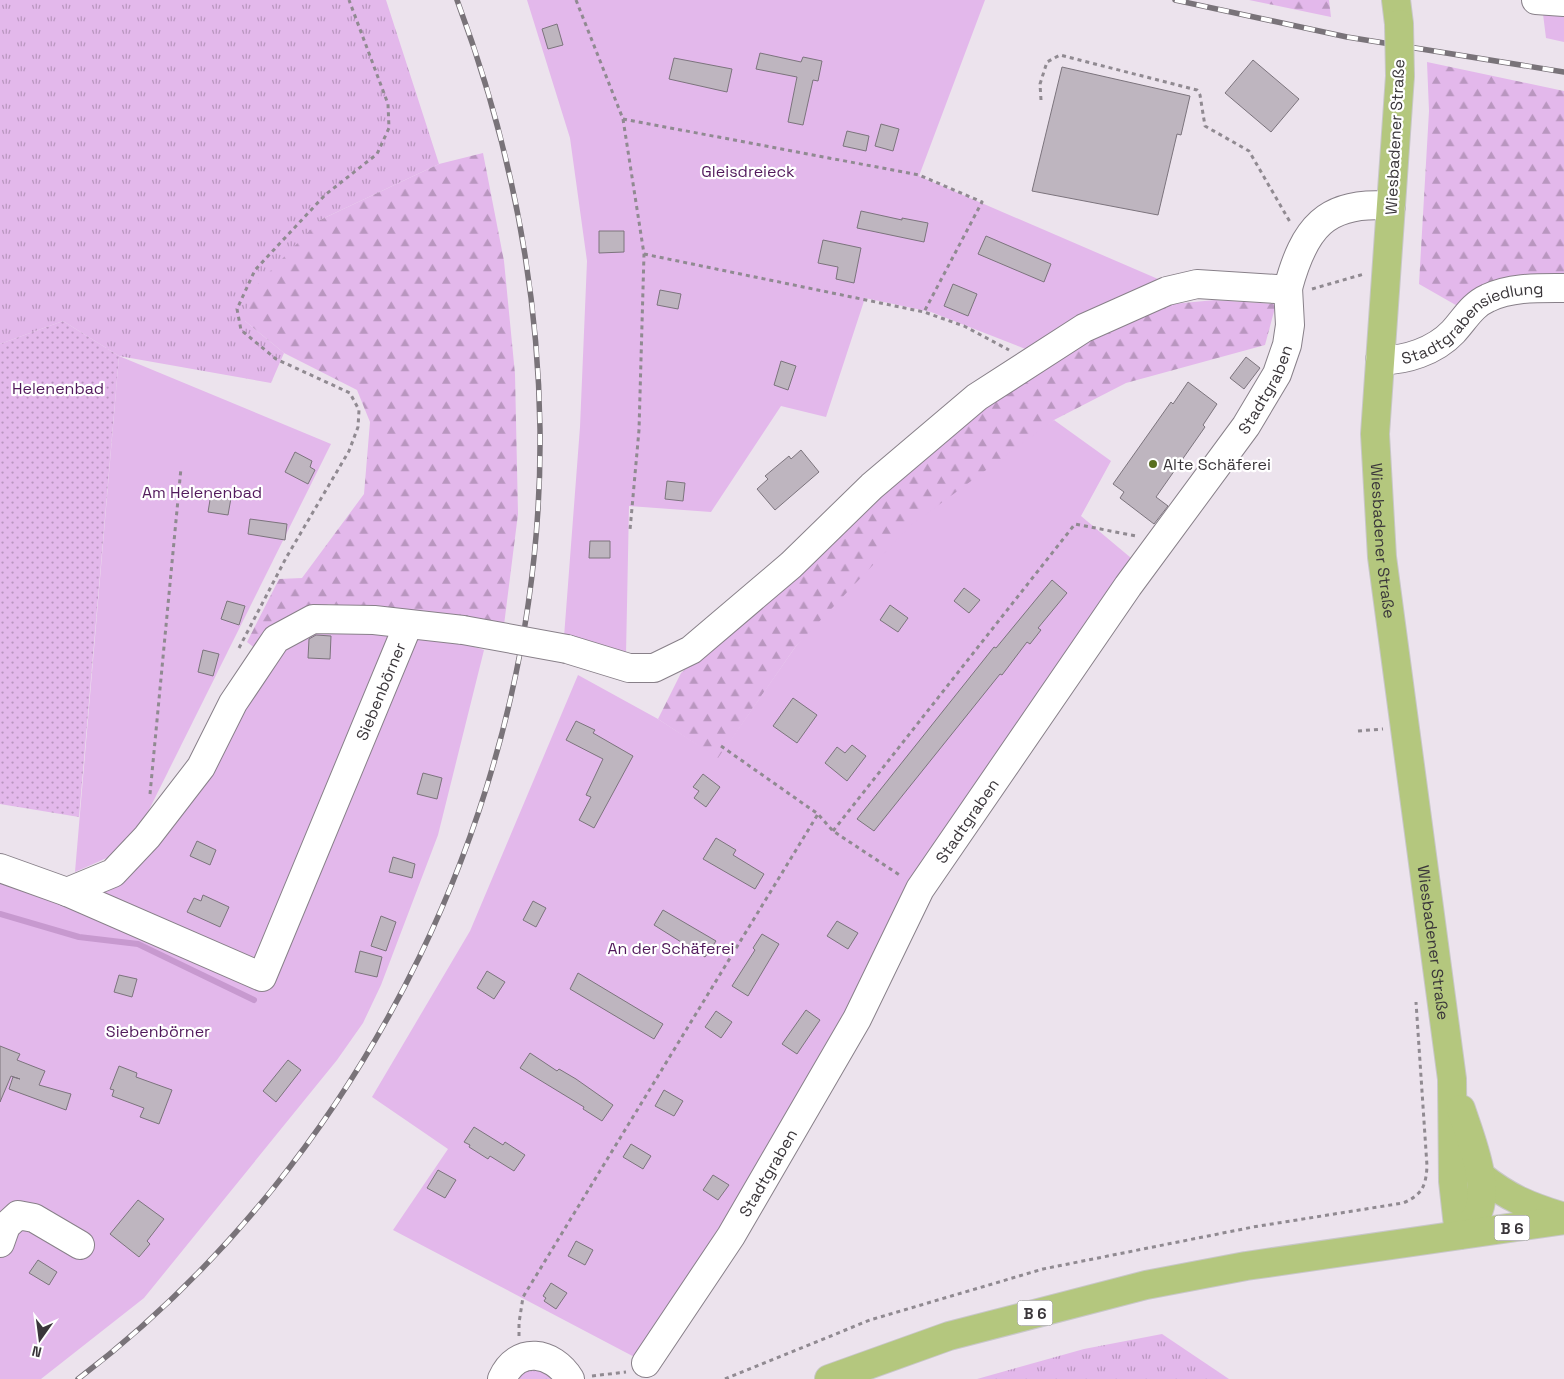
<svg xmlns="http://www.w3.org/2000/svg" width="1564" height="1379" font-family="'Space Grotesk',sans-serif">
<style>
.grass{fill:url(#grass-tufts)}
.forest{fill:url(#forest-firs)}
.park{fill:url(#park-dots)}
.garden{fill:#e3b8eb}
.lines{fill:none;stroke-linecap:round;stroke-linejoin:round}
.stream{stroke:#c799cf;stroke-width:6}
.building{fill:#beb5bf;stroke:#7c747d}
.minor-casing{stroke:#888089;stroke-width:30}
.major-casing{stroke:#c8c7c8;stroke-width:30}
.path{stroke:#908a91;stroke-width:3;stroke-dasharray:4 4;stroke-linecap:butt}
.minor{stroke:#fff;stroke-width:28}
.major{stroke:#b4c77e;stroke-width:28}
.rail-casing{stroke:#797379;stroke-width:5.5}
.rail{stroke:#fff;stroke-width:4;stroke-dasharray:11;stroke-linecap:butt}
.minor-bridge-casing{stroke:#888089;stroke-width:30;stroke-linecap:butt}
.major-bridge-casing{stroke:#c8c7c8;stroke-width:30;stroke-linecap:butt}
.minor-bridge{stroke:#fff;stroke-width:28}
.major-bridge{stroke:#b4c77e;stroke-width:28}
.poi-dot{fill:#596f1f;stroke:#fff;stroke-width:2}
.labels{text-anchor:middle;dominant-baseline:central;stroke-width:4.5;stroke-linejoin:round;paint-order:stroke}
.shield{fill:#fff;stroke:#757275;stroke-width:1}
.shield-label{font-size:15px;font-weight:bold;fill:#3a363a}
.street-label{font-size:16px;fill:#3a363a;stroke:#fff}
.park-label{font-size:16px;fill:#521a5c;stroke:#fff}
.poi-label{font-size:16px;fill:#3a363a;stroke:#fff;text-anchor:start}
</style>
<defs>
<pattern id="grass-tufts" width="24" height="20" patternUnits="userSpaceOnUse" patternTransform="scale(1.25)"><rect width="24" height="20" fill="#e3b8eb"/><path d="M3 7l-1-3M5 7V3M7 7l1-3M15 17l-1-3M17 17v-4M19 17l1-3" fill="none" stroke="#b996bf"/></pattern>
<pattern id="forest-firs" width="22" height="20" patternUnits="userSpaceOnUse" patternTransform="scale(1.25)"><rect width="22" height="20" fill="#e3b8eb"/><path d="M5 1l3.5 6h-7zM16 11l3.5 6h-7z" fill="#b996bf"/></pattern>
<pattern id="park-dots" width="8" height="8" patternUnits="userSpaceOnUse" patternTransform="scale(1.25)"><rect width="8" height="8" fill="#e3b8eb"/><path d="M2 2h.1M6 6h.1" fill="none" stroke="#b996bf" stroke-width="1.8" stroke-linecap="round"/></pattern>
</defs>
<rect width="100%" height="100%" fill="#ece3ed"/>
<g class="grass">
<path d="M0,0H386L439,164L320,220L245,321L284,353L271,383L119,356L63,321L0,344Z"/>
<path d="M1162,1334L1229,1379H977L1084,1349Z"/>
<path d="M538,1368L555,1379H518L524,1372Z"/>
</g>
<g class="forest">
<path d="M1249,0H1329L1331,17Z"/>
<path d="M1427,62L1564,91V279L1461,308L1419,284L1429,111Z"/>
<path d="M483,153L504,261L515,374L518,514L504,625L329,604L287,618L256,649L247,642L279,579L302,578L364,494L370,422L357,390L284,353L245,321L249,293L320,220L439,164Z"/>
<path d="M1215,300L1276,304L1265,345L1126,383L1054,420L796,646L718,759L658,719L681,673L998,393L1075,344L1162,305Z"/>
</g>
<path class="park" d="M63,321L119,356L79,817L0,804V344Z"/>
<g class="garden">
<path d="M527,0H985L919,176L1158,279L1079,318L1028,350L931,312L865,298L826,417L781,406L711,512L629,506L626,655L564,637L580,427L587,261L570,138Z"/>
<path d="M1564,13V42L1546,38L1543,14Z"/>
<path d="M119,356L331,444L139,830L109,857L75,872Z"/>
<path d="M1054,420L1111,461L1081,516L1137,563L642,1361L393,1230L448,1149L372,1097L470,931L578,675L658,719L718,758L796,646L910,526Z"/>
<path d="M313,619L452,640L484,650L438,835L381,985L363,1023L337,1060L144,1298L41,1379H0V876L68,898L122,875L276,639Z"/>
</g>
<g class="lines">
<path class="stream" d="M0,914L79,937L138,944L254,1000"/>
</g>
<g class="building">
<path d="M557,24L563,45L548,49L542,29Z"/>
<path d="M760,53L801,62L803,57L822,61L818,81L813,80L803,125L788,122L797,77L756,69Z"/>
<path d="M674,58L732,69L727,92L669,79Z"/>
<path d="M1253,60L1299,99L1271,132L1225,93Z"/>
<path d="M1062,67L1190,96L1181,135L1177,134L1158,215L1032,191Z"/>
<path d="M881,124L899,129L893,151L875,146Z"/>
<path d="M847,131L869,136L866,151L843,146Z"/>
<path d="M861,211L902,220V218L928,223L924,242L857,228Z"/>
<path d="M599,231H624V252L599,253Z"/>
<path d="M986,236L1051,264L1044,282L978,254Z"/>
<path d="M823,240L861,248L854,283L836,279L838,267L818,263Z"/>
<path d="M953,284L977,294L968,316L944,306Z"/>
<path d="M660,290L681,294L678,309L657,305Z"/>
<path d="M1246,357L1260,368L1244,389L1230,378Z"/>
<path d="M781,361L796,366L788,390L774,385Z"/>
<path d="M1188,382L1217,404L1203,425L1205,427L1156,497L1168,506L1154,524L1120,498L1124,492L1113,484L1171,402L1173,404Z"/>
<path d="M801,450L819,472L775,510L757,489L768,479L765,476L789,456L791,459Z"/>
<path d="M295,452L312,461L310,467L315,470L308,484L285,472Z"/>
<path d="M667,481L685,483L683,501L665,499Z"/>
<path d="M211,494L231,498L228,515L208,512Z"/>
<path d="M250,519L287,524L285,540L248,534Z"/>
<path d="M590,541H610V558H589Z"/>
<path d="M1052,580L1067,593L1038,628L1041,630L1030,644L1027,642L1002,675L1000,674L874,831L857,819L994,647L996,648Z"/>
<path d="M964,588L980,600L969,613L954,601Z"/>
<path d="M227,601L245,606L239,625L221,619Z"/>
<path d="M890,605L908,618L898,632L880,620Z"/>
<path d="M316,635L331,636L330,659L308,658L309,639Z"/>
<path d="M203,650L219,654L213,676L198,672Z"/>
<path d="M793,698L817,715L797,743L773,726Z"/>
<path d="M576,721L595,730L593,733L633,756L594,828L579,820L591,797L586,795L603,759L566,740Z"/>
<path d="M852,745L866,756L847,781L825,763L837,747L845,753Z"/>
<path d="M423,773L442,778L437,799L417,794Z"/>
<path d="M703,774L720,787L706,807L694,798L699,791L693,787Z"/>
<path d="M716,838L736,850L733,855L764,874L755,889L703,859Z"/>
<path d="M197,841L216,850L210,865L190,856Z"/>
<path d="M393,857L415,864L412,878L389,872Z"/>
<path d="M203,895L229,907L220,927L187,912L194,898L201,901Z"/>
<path d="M533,901L546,908L536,927L523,920Z"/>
<path d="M663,910L716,941L705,957L654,925Z"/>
<path d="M381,916L396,922L386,951L371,946Z"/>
<path d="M837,921L858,933L848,949L827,936Z"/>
<path d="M762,934L779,944L748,996L732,986L755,950L753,948Z"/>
<path d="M360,951L382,957L377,977L355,972Z"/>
<path d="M487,971L505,982L494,999L477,988Z"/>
<path d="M578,973L663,1024L654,1039L570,989Z"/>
<path d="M119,975L137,979L132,997L114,992Z"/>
<path d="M806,1010L820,1020L797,1054L782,1044Z"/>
<path d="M716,1011L732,1022L721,1038L705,1027Z"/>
<path d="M0,1046L20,1054L17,1060L45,1071L39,1085L71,1094L66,1110L9,1089L13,1077L20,1079L11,1076L0,1102Z"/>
<path d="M530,1053L557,1071L559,1069L576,1079L613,1105L602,1121L583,1109L584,1107L520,1068Z"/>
<path d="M288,1060L301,1070L276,1102L263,1091Z"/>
<path d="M119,1066L137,1073L136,1077L172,1090L159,1124L140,1117L144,1108L112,1096L114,1090L110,1089Z"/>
<path d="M664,1090L683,1101L674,1116L655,1106Z"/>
<path d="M474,1127L503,1145L505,1142L525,1155L514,1171L490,1156L488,1159L469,1147L470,1145L464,1142Z"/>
<path d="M631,1144L651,1156L643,1169L623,1157Z"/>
<path d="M438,1170L456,1180L445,1198L427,1188Z"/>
<path d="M713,1175L729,1185L718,1200L703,1190Z"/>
<path d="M138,1200L164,1219L147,1241L150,1244L139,1257L110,1234Z"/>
<path d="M576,1241L593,1250L585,1265L568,1256Z"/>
<path d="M38,1260L57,1272L49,1285L29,1273Z"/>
<path d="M551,1283L567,1293L556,1309L544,1301L546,1298L543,1296Z"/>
</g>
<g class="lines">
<g class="minor-casing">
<g id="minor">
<path d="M1536,0L1564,2"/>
<path id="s1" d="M1380,360C1405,361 1435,351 1453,332C1465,319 1472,305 1488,298C1511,287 1539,288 1564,288"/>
<path d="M567,649L629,668H654L691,650L791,565L872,486L977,397L1084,328L1167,291L1197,284L1276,289L1288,288C1304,229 1325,200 1391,206"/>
<path d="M0,868L67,892L113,873L147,837L201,767L233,703L276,639L313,619L374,620L463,630"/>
<path id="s2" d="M67,892L262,977L408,625"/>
<path d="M0,1243L6,1226L18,1215L34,1218L80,1245"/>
<path id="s3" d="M646,1363L731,1236L857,1019L920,889L1128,586L1246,426L1277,374L1287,345L1290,325L1288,288"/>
<path d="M502,1379C517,1345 553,1351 570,1379"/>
</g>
</g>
<g class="major-casing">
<g id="major">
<path d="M1396,0L1399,24"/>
<path id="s4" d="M1400,76L1375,434L1382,557L1452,1079L1453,1181L1459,1235"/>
<path d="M1481,1176C1508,1198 1531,1207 1564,1217"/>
<path d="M1459,1235C1464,1230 1471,1224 1475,1218C1493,1191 1470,1137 1461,1109"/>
<path d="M829,1379L949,1336L1146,1285L1246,1266L1564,1220"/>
</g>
</g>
<g class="path">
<path d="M576,0L623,119L644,254L639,430L630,530"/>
<path d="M1041,100L1040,84L1047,62L1060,55L1197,90L1200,95L1205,126L1249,151L1290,222"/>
<path d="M623,119L919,175L982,202L924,312"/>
<path d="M644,254L924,312L964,326L1009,350"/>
<path d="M1312,289L1364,274"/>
<path d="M239,648L286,558L349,451L358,427L359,410L350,393L276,359L241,330L237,309L255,270L325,195L377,154L389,128L388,104L349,0"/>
<path d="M1358,731L1383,729"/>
<path d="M721,746L818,814L833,831L901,876"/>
<path d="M150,794L181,468"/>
<path d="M833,831L1075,524L1136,536"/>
<path d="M519,1336V1323L523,1297L818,814"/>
<path d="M592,1376L626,1372"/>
<path d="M725,1379L870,1320L1043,1269L1253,1227L1403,1203C1422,1195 1426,1186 1427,1166L1416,1002"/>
</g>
<use href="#minor" class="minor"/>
<use href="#major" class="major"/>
<g class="rail-casing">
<g id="rail">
<path d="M1175,0L1347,37L1564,72"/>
<path d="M78,1379C368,1158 544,792 540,429C538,280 509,139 457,0"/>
</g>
</g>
<use href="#rail" class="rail"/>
<g class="minor-bridge-casing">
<path id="minor-bridge" d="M463,630L567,649"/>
</g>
<g class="major-bridge-casing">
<path id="major-bridge" d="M1399,24L1400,76"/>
</g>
<use href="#minor-bridge" class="minor-bridge"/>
<use href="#major-bridge" class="major-bridge"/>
</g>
<circle class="poi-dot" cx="1153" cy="464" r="5"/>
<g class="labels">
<g class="shield">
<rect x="1494.5" y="1215.5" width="35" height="25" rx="4"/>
<rect x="1017.5" y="1300.5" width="35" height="25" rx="4"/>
</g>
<g class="shield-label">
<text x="1512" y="1228">B 6</text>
<text x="1035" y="1313">B 6</text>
</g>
<g class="street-label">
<text transform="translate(1395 137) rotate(-87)">Wiesbadener Straße</text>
<text stroke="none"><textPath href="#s1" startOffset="104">Stadtgrabensiedlung</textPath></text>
<text stroke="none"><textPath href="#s3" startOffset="1156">Stadtgraben</textPath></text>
<text stroke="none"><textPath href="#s4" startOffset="466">Wiesbadener Straße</textPath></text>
<text stroke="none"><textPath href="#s2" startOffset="522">Siebenbörner</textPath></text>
<text stroke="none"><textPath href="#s3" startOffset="631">Stadtgraben</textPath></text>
<text stroke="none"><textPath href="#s4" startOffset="871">Wiesbadener Straße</textPath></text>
<text stroke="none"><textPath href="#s3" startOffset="226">Stadtgraben</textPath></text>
</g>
<g class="park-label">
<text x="748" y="171">Gleisdreieck</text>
<text x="58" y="388">Helenenbad</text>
<text x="202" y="492">Am Helenenbad</text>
<text x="671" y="948">An der Schäferei</text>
<text x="158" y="1031">Siebenbörner</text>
</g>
<g class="poi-label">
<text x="1163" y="464">Alte Schäferei</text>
</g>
</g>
<g transform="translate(40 1339) rotate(194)" stroke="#ffffff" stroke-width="4" paint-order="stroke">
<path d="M0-4L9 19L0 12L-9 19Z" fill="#3a363a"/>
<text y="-8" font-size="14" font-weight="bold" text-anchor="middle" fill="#3a363a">N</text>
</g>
</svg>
